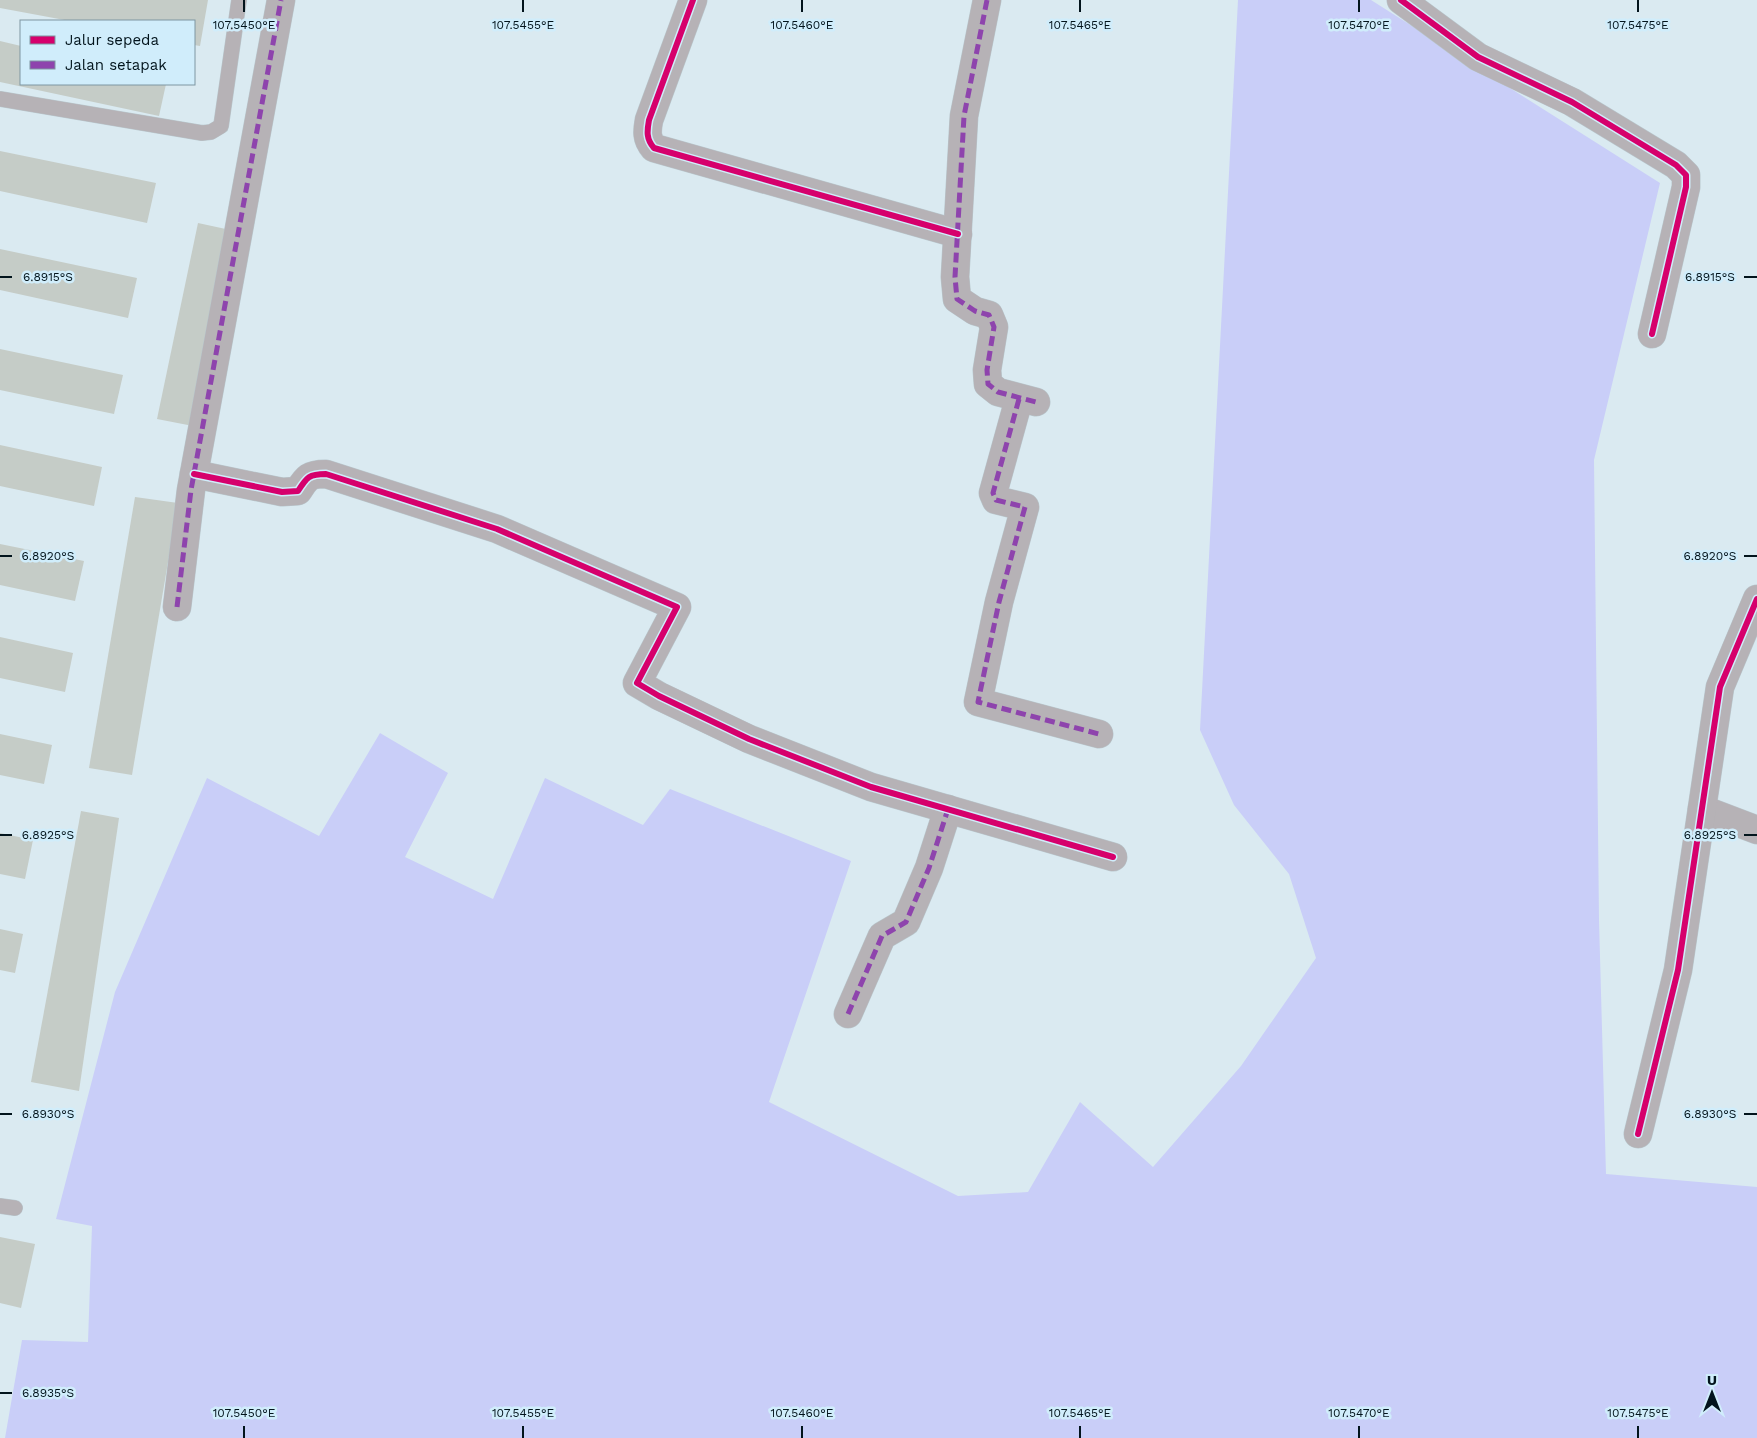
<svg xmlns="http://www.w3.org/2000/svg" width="1757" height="1438" font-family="'Work Sans',sans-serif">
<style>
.green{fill:#c9cef8}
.building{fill:#c5ccc7}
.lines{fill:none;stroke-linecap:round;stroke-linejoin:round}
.lane-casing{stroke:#b9c7cd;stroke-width:16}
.street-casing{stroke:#b9c7cd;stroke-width:29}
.lane{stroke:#b6b2b6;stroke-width:15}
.street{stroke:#b6b2b6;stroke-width:28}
.quiet{stroke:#8e44ad;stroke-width:5;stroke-dasharray:10 5;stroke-linecap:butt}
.cycleway-casing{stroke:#d0edfb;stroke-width:9}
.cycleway{stroke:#d6006c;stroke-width:6}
.ticks{fill:none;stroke:#02141c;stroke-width:2}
.ticks-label{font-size:12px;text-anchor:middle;fill:#02141c;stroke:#d0edfb;stroke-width:5;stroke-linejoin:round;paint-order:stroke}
</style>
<rect width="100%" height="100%" fill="#daeaf1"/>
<path class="green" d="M1238,0H1371L1660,183L1594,460L1599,920L1606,1174L1757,1187V1438H5L22,1340L88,1342L92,1226L56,1219L115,992L207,778L319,836L380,733L448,773L405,857L493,899L545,778L643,825L670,789L851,861L769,1102L958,1196L1028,1192L1080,1102L1153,1167L1241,1066L1316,958L1289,874L1234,805L1200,730Z"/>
<g class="building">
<path d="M0,0H208L200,46L194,45V21H70L0,8Z"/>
<path d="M0,41L21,46V84H166L159,116L0,82Z"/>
<path d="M0,151L156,183L147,223L0,191Z"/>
<path d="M198,223L235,231L193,426L157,419Z"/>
<path d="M0,249L137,278L128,318L0,290Z"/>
<path d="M0,349L123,375L114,414L0,390Z"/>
<path d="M0,445L102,467L94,506L0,486Z"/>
<path d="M135,497L178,503L132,775L89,768Z"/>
<path d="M0,544L84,561L75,601L0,585Z"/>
<path d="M0,637L73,653L65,692L0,678Z"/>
<path d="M0,734L52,745L44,784L0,775Z"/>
<path d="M81,811L119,818L79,1091L31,1082Z"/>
<path d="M0,833L33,840L25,879L0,874Z"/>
<path d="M0,929L23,934L15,973L0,970Z"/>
<path d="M0,1237L35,1244L21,1308L0,1303Z"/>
</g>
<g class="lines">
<g class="lane-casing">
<g id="lane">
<path d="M0,99L202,133L211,132L221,126L239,0"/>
<path d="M0,1206L15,1208"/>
</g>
</g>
<g class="street-casing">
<g id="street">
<path d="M693,0L649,120C647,131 646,139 654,148L958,234"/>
<path d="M987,0L964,116L955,277L957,299L975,311L989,315L994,327L987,370L988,384L998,392L1036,402"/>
<path d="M1401,0L1478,57L1572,102L1676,165L1686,175V187L1652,334"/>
<path d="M1019,399L993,493L996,500L1025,507L999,602L978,702L1099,734"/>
<path d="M194,474L282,492L298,491C307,477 309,474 326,474L497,529L677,607L637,683L659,696L749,739L871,787L1113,857"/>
<path d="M177,607L191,490L281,0"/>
<path d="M1702,809L1757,830"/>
<path d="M848,1014L882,936L906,922L929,868L948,809"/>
<path d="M1638,1134L1678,970L1720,687L1757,599"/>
</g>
</g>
<use href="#lane" class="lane"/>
<use href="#street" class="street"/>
<g class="quiet">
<path d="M987,0L964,116L955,277L957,299L975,311L989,315L994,327L987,370L988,384L998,392L1036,402"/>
<path d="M1019,399L993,493L996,500L1025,507L999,602L978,702L1099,734"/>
<path d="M177,607L191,490L281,0"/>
<path d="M848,1014L882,936L906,922L929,868L948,809"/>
</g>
<g class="cycleway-casing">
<g id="cycleway">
<path d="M693,0L649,120C647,131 646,139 654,148L958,234"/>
<path d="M1401,0L1478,57L1572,102L1676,165L1686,175V187L1652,334"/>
<path d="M194,474L282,492L298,491C307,477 309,474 326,474L497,529L677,607L637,683L659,696L749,739L871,787L1113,857"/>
<path d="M1638,1134L1678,970L1720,687L1757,599"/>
</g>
</g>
<use href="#cycleway" class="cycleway"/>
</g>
<path class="ticks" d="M244,0V12M523,0V12M802,0V12M1080,0V12M1359,0V12M1638,0V12M0,277H12M1744,277H1757M0,556H12M1744,556H1757M0,835H12M1744,835H1757M0,1114H12M1744,1114H1757M0,1393H12M244,1426V1438M523,1426V1438M802,1426V1438M1080,1426V1438M1359,1426V1438M1638,1426V1438"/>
<g class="ticks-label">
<text x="244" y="29">107.5450°E</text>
<text x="523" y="29">107.5455°E</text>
<text x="802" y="29">107.5460°E</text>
<text x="1080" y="29">107.5465°E</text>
<text x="1359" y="29">107.5470°E</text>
<text x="1638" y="29">107.5475°E</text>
<text x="48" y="281">6.8915°S</text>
<text x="1710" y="281">6.8915°S</text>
<text x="48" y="560">6.8920°S</text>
<text x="1710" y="560">6.8920°S</text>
<text x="48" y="839">6.8925°S</text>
<text x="1710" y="839">6.8925°S</text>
<text x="48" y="1118">6.8930°S</text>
<text x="1710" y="1118">6.8930°S</text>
<text x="48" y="1397">6.8935°S</text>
<text x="244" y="1417">107.5450°E</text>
<text x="523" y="1417">107.5455°E</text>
<text x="802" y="1417">107.5460°E</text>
<text x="1080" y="1417">107.5465°E</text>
<text x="1359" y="1417">107.5470°E</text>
<text x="1638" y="1417">107.5475°E</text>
</g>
<rect x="20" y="20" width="175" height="65" fill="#d0edfb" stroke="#7e96a2"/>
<rect x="30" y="36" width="25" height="8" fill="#d6006c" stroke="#7e96a2"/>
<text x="65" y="45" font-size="15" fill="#02141c">Jalur sepeda</text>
<rect x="30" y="61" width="25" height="8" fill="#8e44ad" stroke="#7e96a2"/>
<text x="65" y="70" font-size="15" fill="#02141c">Jalan setapak</text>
<g transform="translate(1712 1393)" stroke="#d0edfb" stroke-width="4" paint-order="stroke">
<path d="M0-4L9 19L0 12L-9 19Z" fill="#02141c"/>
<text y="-8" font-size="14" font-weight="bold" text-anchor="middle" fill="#02141c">U</text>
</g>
</svg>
